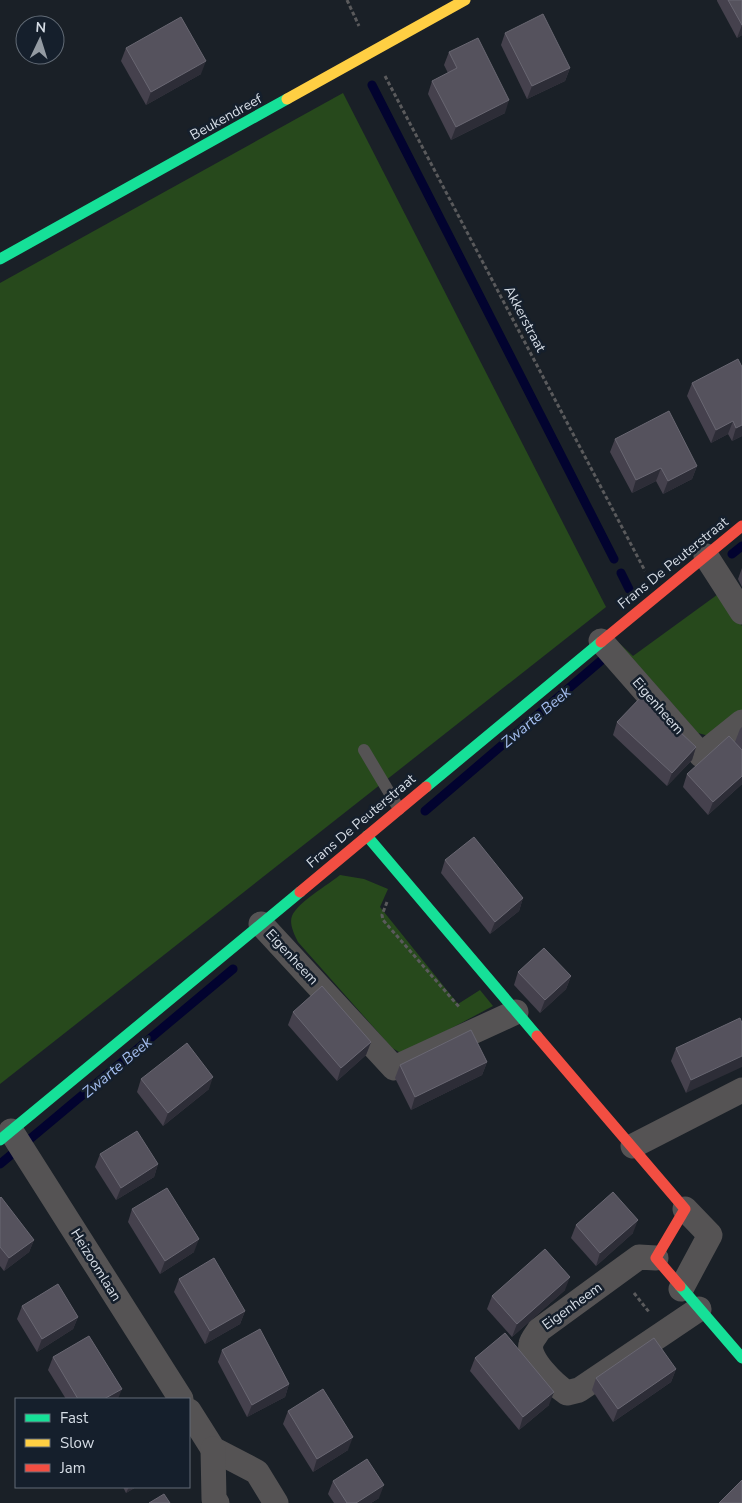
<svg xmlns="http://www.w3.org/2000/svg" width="742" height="1503" font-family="'Nunito Sans',sans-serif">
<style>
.green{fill:#27491c}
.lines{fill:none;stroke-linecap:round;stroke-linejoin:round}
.stream{stroke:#02032f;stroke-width:9}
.path{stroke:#5a5a5c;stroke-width:3;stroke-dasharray:4 2.5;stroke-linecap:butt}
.lane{stroke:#555354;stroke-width:12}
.street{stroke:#555354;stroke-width:25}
.fast{stroke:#16e098;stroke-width:11}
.slow{stroke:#ffcf43;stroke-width:11}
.jam{stroke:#f24e42;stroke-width:11}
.wall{fill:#45414d}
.shaded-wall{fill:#2d2d37}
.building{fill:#55525d;stroke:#696772}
.labels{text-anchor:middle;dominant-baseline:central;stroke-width:5;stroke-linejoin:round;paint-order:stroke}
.street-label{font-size:14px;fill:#d6dde6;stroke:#151f2c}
.water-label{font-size:15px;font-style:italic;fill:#a5bff1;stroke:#151f2c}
</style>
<rect width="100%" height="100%" fill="#1a2027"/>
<g class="green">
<path d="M343,93L606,607L0,1084V283Z"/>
<path d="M721,592L742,626V712L709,736L698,733L617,641L633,656Z"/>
<path d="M340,875L364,879L388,889L380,907L458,1004L480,990L493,1006L407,1052H399L392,1048L298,942C294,934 289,924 292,916C298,902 328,885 340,875Z"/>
</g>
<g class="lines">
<g class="stream">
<path d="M372,85L614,559"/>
<path d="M732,554L742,546"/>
<path d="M621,573L629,589"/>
<path d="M425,811L610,653"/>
<path d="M0,1164L233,969"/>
</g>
<g class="path">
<path d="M347,0L359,26"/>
<path d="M385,76L645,571"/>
<path d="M387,902L382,915L383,920L460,1008"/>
<path d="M634,1293L649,1312"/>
</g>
<path class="lane" d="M364,750L399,809"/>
<g class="street">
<path d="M706,556L742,612"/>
<path d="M601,641L701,755L742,722"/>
<path d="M261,924L394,1068L516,1012"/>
<path d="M11,1131L181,1399"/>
<path d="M633,1146L742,1090"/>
<path d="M656,1258L639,1257L539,1330C537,1334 532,1339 531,1344C527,1359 555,1385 567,1393L579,1390L699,1309"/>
<path d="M681,1289L710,1235L685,1209"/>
<path d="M189,1411L213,1449L257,1472L276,1503"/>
<path d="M213,1449L214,1499L217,1503"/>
</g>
<g class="fast">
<path d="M0,259L287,99"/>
<path d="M426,787L601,642"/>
<path d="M367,836L537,1036"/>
<path d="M0,1140L300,892"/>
<path d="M680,1286L742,1358"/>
</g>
<path class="slow" d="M287,99L465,0"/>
<g class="jam">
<path d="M601,642L742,526"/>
<path d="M300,892L426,787"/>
<path d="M537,1036L685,1209L656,1258L680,1286"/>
</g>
</g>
<g class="wall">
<path d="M717,0H742V35L737,38L717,1Z"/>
<path d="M505,33L570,68L565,81L527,99L501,45Z"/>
<path d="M126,48L201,74L146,105L121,61Z"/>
<path d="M449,52L505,113L451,140L428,94L432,81L448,73L444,65Z"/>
<path d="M742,367V436L732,441L728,434L711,443L687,396L692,383Z"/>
<path d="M615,439L697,466L692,479L663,494L656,481L632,493L610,452Z"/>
<path d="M742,568V587L738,579Z"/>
<path d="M617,722L696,747L692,760L667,786L613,735Z"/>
<path d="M742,727V784L708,815L683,787L687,774L735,742L740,729Z"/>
<path d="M445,860L523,898L519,911L490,934L441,873Z"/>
<path d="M518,972L571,976L566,989L540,1013L514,985Z"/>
<path d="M293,1012L371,1042L366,1055L337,1081L288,1025Z"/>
<path d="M742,1023L686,1093L671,1061L676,1048Z"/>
<path d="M487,1062L482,1075L411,1110L395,1078L400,1065Z"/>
<path d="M141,1079L209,1089L163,1126L137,1092Z"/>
<path d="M100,1154L158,1164L154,1177L116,1200L95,1167Z"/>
<path d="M0,1198L34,1240L29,1252L4,1271L0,1266Z"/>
<path d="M132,1209L194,1252L160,1274L128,1222Z"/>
<path d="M576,1225L633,1233L596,1266L571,1238Z"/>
<path d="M179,1279L245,1311L240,1324L205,1344L174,1292Z"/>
<path d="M565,1290L512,1337L487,1309L492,1296Z"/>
<path d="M22,1306L78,1317L73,1329L37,1352L17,1319Z"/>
<path d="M222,1350L289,1384L285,1397L247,1417L218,1362Z"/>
<path d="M53,1357L118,1399H66L48,1370Z"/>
<path d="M475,1358L549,1405L519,1430L470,1371Z"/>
<path d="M676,1369L671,1382L613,1422L592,1390L596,1378Z"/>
<path d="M288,1411L348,1450L313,1472L283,1424Z"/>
<path d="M333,1481L379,1498L371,1503H334L328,1494Z"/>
<path d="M123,1487H136L126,1493Z"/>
</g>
<g class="shaded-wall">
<path d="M742,24V35L737,38L742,25Z"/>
<path d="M206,61L201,74L146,105L151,92Z"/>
<path d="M570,68L565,81L527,99L532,86Z"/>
<path d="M509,100L505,113L451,140L456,127Z"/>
<path d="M733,421L728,434L711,443L716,430Z"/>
<path d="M742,425V436L732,441L736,428Z"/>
<path d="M697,466L692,479L663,494L668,481Z"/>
<path d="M661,468L656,481L632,493L636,480Z"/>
<path d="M696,747L692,760L667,786L672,773Z"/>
<path d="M742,776V784L708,815L713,802Z"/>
<path d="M523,898L519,911L490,934L495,922Z"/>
<path d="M571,976L566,989L540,1013L545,1000Z"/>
<path d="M371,1042L366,1055L337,1081L341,1068Z"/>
<path d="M742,1056V1067L686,1093L691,1080Z"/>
<path d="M487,1062L482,1075L411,1110L415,1097Z"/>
<path d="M213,1077L209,1089L163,1126L168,1113Z"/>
<path d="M158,1164L154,1177L116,1200L121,1188Z"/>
<path d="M638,1220L633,1233L596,1266L600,1253Z"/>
<path d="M199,1239L194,1252L160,1274L165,1261Z"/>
<path d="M34,1240L29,1252L4,1271L9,1258Z"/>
<path d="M570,1277L565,1290L512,1337L517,1324Z"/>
<path d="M245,1311L240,1324L205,1344L210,1331Z"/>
<path d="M78,1317L73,1329L37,1352L42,1339Z"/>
<path d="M676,1369L671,1382L613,1422L618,1409Z"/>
<path d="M289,1384L285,1397L247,1417L252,1405Z"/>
<path d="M122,1389L118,1399H104Z"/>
<path d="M554,1392L549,1405L519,1430L523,1417Z"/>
<path d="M353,1437L348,1450L313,1472L317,1459Z"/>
<path d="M384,1485L379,1498L371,1503H356Z"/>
<path d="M129,1487H136L126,1493Z"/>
</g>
<g class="building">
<path d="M728,0H742V25Z"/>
<path d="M543,14L570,68L532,86L505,33Z"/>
<path d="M181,17L206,61L151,92L126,48Z"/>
<path d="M478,38L509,100L456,127L432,81L457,68L449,52Z"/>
<path d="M738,359L742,367V425L736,428L733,421L716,430L692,383Z"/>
<path d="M669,411L697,466L668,481L661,468L636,480L615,439Z"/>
<path d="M642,696L696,747L672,773L617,722Z"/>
<path d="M729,736L742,750V776L713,802L687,774Z"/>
<path d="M474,837L523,898L495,922L445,860Z"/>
<path d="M544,948L571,976L545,1000L518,972Z"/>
<path d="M322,986L371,1042L341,1068L293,1012Z"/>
<path d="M740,1018L742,1023V1056L691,1080L676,1048Z"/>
<path d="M471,1030L487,1062L415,1097L400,1065Z"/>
<path d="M187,1043L213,1077L168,1113L141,1079Z"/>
<path d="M137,1131L158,1164L121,1188L100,1154Z"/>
<path d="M167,1188L199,1239L165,1261L132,1209Z"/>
<path d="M613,1192L638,1220L600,1253L576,1225Z"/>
<path d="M1,1197L34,1240L9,1258L0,1247V1198Z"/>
<path d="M545,1249L570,1277L517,1324L492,1296Z"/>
<path d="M214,1258L245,1311L210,1331L179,1279Z"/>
<path d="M58,1284L78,1317L42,1339L22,1306Z"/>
<path d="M260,1329L289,1384L252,1405L222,1350Z"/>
<path d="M505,1333L554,1392L523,1417L475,1358Z"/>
<path d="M89,1336L122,1389L104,1399H78L53,1357Z"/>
<path d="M654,1338L676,1369L618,1409L596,1378Z"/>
<path d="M323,1389L353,1437L317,1459L288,1411Z"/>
<path d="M367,1459L384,1485L356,1503H347L333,1481Z"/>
<path d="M742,1480V1503H719Z"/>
<path d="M164,1494L170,1503H149Z"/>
</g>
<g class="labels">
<g class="street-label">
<text transform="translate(226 117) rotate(-29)">Beukendreef</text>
<text transform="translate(525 319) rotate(62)">Akkerstraat</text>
<text transform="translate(673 563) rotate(-39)">Frans De Peuterstraat</text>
<text transform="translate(658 706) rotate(49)">Eigenheem</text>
<text transform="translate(361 821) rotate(-40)">Frans De Peuterstraat</text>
<text transform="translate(292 957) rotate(47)">Eigenheem</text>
<text transform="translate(96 1265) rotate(58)">Heizoomlaan</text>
<text transform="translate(572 1306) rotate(-36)">Eigenheem</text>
</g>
<g class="water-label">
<text transform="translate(536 717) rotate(-40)">Zwarte Beek</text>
<text transform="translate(117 1067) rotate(-40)">Zwarte Beek</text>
</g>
</g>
<rect x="15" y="1398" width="175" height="90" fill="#151f2c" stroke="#626b76"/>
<rect x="25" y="1414" width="25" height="8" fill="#16e098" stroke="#626b76"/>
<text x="60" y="1423" font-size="15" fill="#d6dde6">Fast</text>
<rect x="25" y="1439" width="25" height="8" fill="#ffcf43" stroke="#626b76"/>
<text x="60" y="1448" font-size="15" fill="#d6dde6">Slow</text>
<rect x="25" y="1464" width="25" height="8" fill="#f24e42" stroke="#626b76"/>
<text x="60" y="1473" font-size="15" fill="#d6dde6">Jam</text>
<g transform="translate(40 40) rotate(4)"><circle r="24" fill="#151f2c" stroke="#626b76"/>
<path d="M0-4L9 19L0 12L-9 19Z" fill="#949ba3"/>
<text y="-8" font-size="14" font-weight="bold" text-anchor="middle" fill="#d6dde6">N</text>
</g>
</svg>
